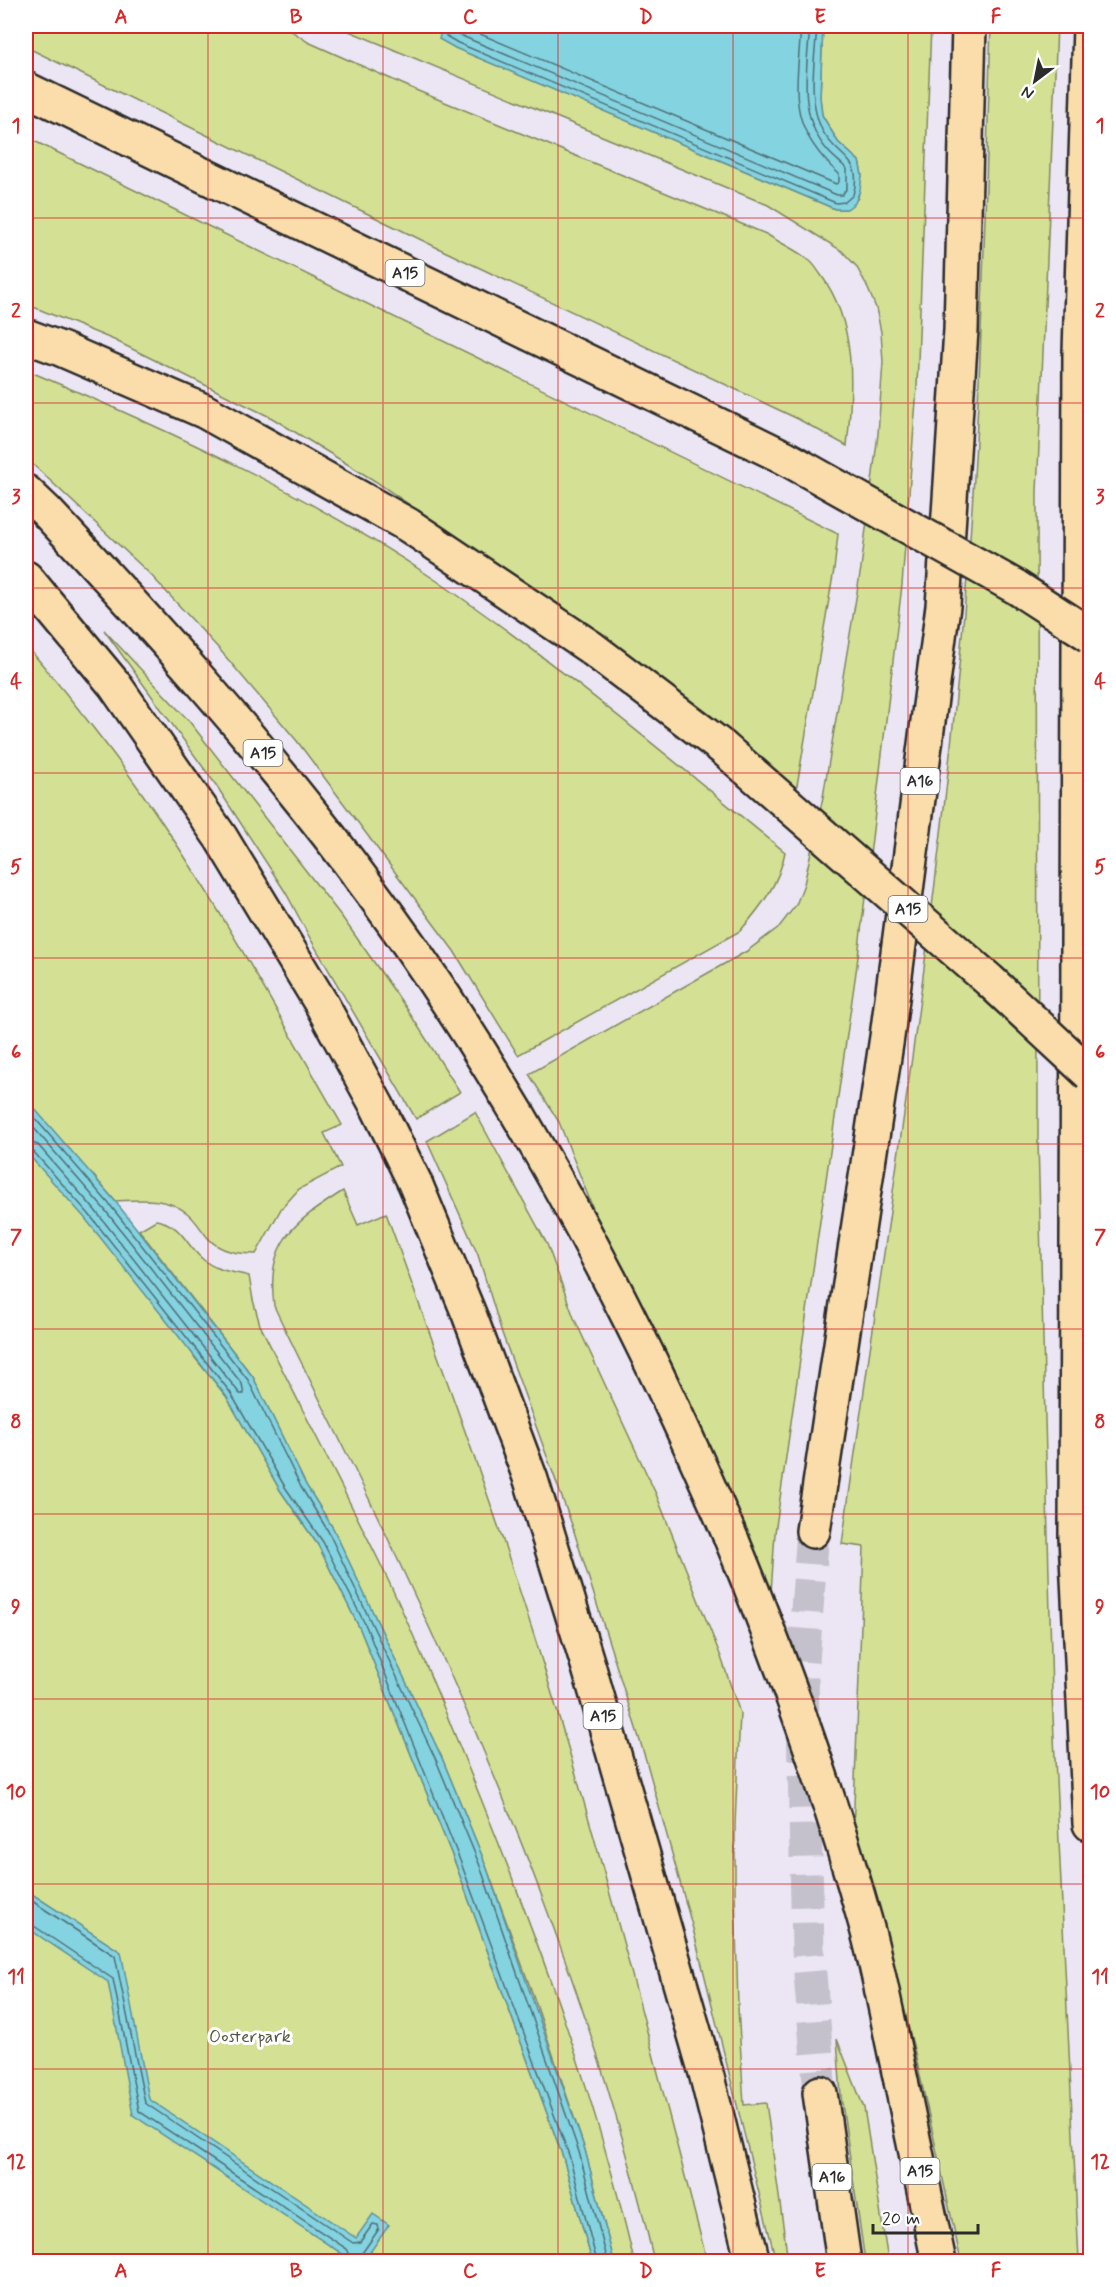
<svg xmlns="http://www.w3.org/2000/svg" width="1116" height="2287" font-family="Mynerve,sans-serif">
<style>
.green{fill:#d4e194;stroke:#808660;stroke-width:1.5}
.water{fill:#84d3e1;stroke:#609098;stroke-width:1.5}
.lines{fill:none;stroke-linecap:round;stroke-linejoin:round}
.shore{stroke:#4f6e74;stroke-width:1.5}
.highway-tunnel{stroke:#c5c1cc;stroke-width:33;stroke-dasharray:33 16;stroke-linecap:butt}
.highway-casing{stroke:#2b2b2b;stroke-width:38}
.highway{stroke:#fbddab;stroke-width:33}
.highway-bridge-casing{stroke:#2b2b2b;stroke-width:38;stroke-linecap:butt}
.highway-bridge{stroke:#fbddab;stroke-width:33}
.grid{fill:none;stroke:#d62828;stroke-width:1.5;stroke-opacity:0.55}
.labels{text-anchor:middle;dominant-baseline:central;stroke-width:6;stroke-linejoin:round;paint-order:stroke}
.shield{fill:#fff;stroke:#6b6b6b;stroke-width:1.5}
.shield-label{font-size:16px;font-weight:bold;fill:#2b2b2b}
.park-label{font-size:18px;fill:#555845;stroke:#fff}
.neatline{fill:none;stroke:#d62828;stroke-width:2}
.grid-label{font-size:20px;text-anchor:middle;font-weight:bold;fill:#d62828}
</style>
<rect width="100%" height="100%" fill="#ece6f4"/>
<filter id="ink" filterUnits="userSpaceOnUse"><feTurbulence type="fractalNoise" baseFrequency=".0167" numOctaves="2"/><feDisplacementMap in="SourceGraphic" scale="12" xChannelSelector="R" yChannelSelector="G"/><feConvolveMatrix kernelMatrix="1 2 1 2 8 2 1 2 1" color-interpolation-filters="sRGB"/></filter>
<g filter="url(#ink)">
<g class="green">
<path d="M26,26H284L308,42L418,91L766,234C780,243 797,250 810,261C814,264 818,271 821,275C857,323 853,390 847,446L798,419L442,250L26,47Z"/>
<path d="M337,26H442L455,48L835,209H846L858,198L862,175L859,161L838,142L822,115L820,97L823,26H931L917,387L902,585L857,965L775,1533L771,1593L682,1384L594,1211L559,1122L529,1074L747,951L779,927L796,905L804,884L823,797L861,568L878,434L883,362L881,332L876,308L866,284L856,266L842,251L768,205Z"/>
<path d="M991,26H1057L1037,492L1038,1140L1052,1695L1079,2261H961L915,2053L891,1960L853,1832L864,1547L842,1544C884,1245 933,946 961,646C981,440 984,233 991,26Z"/>
<path d="M26,137L838,534L834,570L795,797L592,631L375,481L272,418L114,340L26,304Z"/>
<path d="M26,370C167,429 310,495 437,581C559,664 671,759 785,852C779,884 761,907 740,931L518,1055L454,951L297,741L220,650L150,574L26,458Z"/>
<path d="M104,630L189,721L342,917L407,1009L460,1092L416,1119L311,940L286,893L216,785Z"/>
<path d="M26,645C67,694 107,743 144,796C217,900 278,1014 342,1125L324,1133L341,1167L299,1189L281,1209L256,1254C239,1254 220,1252 208,1238C201,1230 196,1220 187,1213C166,1196 140,1200 115,1201L93,1175L195,1358L226,1396L280,1490L318,1545L360,1629L456,1865L563,2157L592,2261H26Z"/>
<path d="M475,1112L547,1244L574,1318L656,1494L721,1657L740,1713L735,1824V1888L738,2008L744,2105L766,2103L788,2261H776L693,1929L646,1760L572,1525L502,1333L478,1255L427,1141Z"/>
<path d="M343,1191L358,1225L386,1213C441,1365 498,1516 545,1671C605,1866 656,2064 707,2261H654C597,2013 499,1773 390,1543C353,1463 311,1385 274,1306C266,1241 293,1223 343,1191Z"/>
<path d="M156,1220C184,1225 185,1246 205,1261C217,1271 235,1272 249,1276L253,1300L260,1325C299,1404 340,1482 379,1561C416,1637 447,1716 479,1794C541,1947 597,2101 634,2261H614L585,2150L533,1995L485,1863L442,1758L333,1528L306,1485L253,1377L139,1230Z"/>
<path d="M837,2039L864,2108L888,2261H865L841,2096Z"/>
</g>
<g class="water">
<path d="M442,26H823L820,97L822,115L838,142L859,161L862,175L860,190L855,203L847,209H835L455,48L439,39Z"/>
<path d="M26,1099L115,1201L253,1377L306,1485L333,1528L442,1758L485,1863L585,2150L614,2261H592L563,2157L456,1865L360,1629L318,1545L280,1490L226,1396L84,1217L26,1152Z"/>
<path d="M26,1890L121,1952L149,2099L356,2238L373,2214L389,2225L364,2261H340L344,2255L133,2115L108,1982L26,1927Z"/>
</g>
<g class="lines">
<g class="shore">
<path d="M447,26L446,36L458,43L836,203L845,202L853,195C864,157 837,159 822,130C807,100 815,58 817,26"/>
<path d="M454,26L455,32L462,36L837,195H842L847,188V169C841,163 833,157 827,150C797,115 807,68 810,26"/>
<path d="M463,26L466,28L836,184L839,182V174C785,125 797,91 801,26"/>
<path d="M26,1108L110,1205L248,1380L301,1487L328,1531L436,1760L480,1866L579,2152L608,2262"/>
<path d="M26,1119L105,1210L242,1384L244,1394H240L94,1209L38,1145L26,1141"/>
<path d="M26,1148L32,1150L88,1213L230,1392L285,1487L323,1542L366,1626L461,1863L569,2155L597,2262"/>
<path d="M26,1897L115,1956L145,2103L353,2243L360,2242L373,2224L378,2225L379,2229L360,2256V2262"/>
<path d="M26,1922L31,1924L113,1979L139,2111L347,2249L350,2255L348,2262"/>
</g>
<path class="highway-tunnel" d="M813,1531L802,1674L808,1950L820,2093"/>
<g class="highway-casing">
<g id="highway">
<path d="M1090,26L1080,353L1076,1537L1090,1824"/>
<path d="M26,89L784,457"/>
<path d="M26,336L61,349L204,411L408,525L590,647L722,747"/>
<path d="M26,492L46,511C152,624 255,738 349,862C507,1070 631,1303 733,1543"/>
<path d="M26,578L114,684L221,838L321,1003L377,1106L415,1183L469,1314L531,1480L589,1668L706,2073L753,2262"/>
<path d="M813,1531L887,1037L943,606L961,330L969,26"/>
<path d="M901,2081L939,2262"/>
<path d="M820,2093L844,2262"/>
</g>
</g>
<use href="#highway" class="highway"/>
<g class="highway-bridge-casing">
<g id="highway-bridge">
<path d="M784,457L1016,587L1090,635"/>
<path d="M722,747L989,980L1090,1074"/>
<path d="M733,1543C784,1667 829,1792 865,1921C880,1974 889,2028 901,2081"/>
</g>
</g>
<use href="#highway-bridge" class="highway-bridge"/>
</g>
</g>
<path class="grid" d="M208,26V2262M383,26V2262M558,26V2262M733,26V2262M908,26V2262M26,218H1090M26,403H1090M26,588H1090M26,773H1090M26,958H1090M26,1144H1090M26,1329H1090M26,1514H1090M26,1699H1090M26,1884H1090M26,2069H1090"/>
<g class="labels">
<g class="shield">
<rect x="385.5" y="260" width="39" height="26" rx="4.5"/>
<rect x="243.5" y="740" width="39" height="26" rx="4.5"/>
<rect x="900.5" y="768" width="39" height="26" rx="4.5"/>
<rect x="888.5" y="896" width="39" height="26" rx="4.5"/>
<rect x="583.5" y="1703" width="39" height="26" rx="4.5"/>
<rect x="900.5" y="2158" width="39" height="26" rx="4.5"/>
<rect x="812.5" y="2164" width="39" height="26" rx="4.5"/>
</g>
<g class="shield-label">
<text x="405" y="273">A15</text>
<text x="263" y="753">A15</text>
<text x="920" y="781">A16</text>
<text x="908" y="909">A15</text>
<text x="603" y="1716">A15</text>
<text x="920" y="2171">A15</text>
<text x="832" y="2177">A16</text>
</g>
<g class="park-label">
<text x="250" y="2037">Oosterpark</text>
</g>
</g>
<rect width="1116" height="2287" fill="none" stroke="#fff" stroke-width="66"/>
<g transform="translate(1035 81) rotate(212)" stroke="#ffffff" stroke-width="4.5" paint-order="stroke">
<path d="M0-4.5L10 22L0 15L-10 22Z" fill="#2b2b2b"/>
<text y="-9" font-size="16" font-weight="bold" text-anchor="middle" fill="#2b2b2b">N</text>
</g>
<path d="M873 2224v9h105v-9" fill="none" stroke="#2b2b2b" stroke-width="3"/>
<text x="882" y="2224" font-size="18" fill="#2b2b2b" stroke="#ffffff" stroke-width="4.5" paint-order="stroke">20 m</text>
<rect x="33" y="33" width="1050" height="2221" class="neatline"/>
<g class="grid-label">
<text x="121" y="23">A</text>
<text x="296" y="23">B</text>
<text x="470" y="23">C</text>
<text x="646" y="23">D</text>
<text x="820" y="23">E</text>
<text x="996" y="23">F</text>
<text x="16" y="132">1</text>
<text x="1100" y="132">1</text>
<text x="16" y="317">2</text>
<text x="1100" y="317">2</text>
<text x="16" y="503">3</text>
<text x="1100" y="503">3</text>
<text x="16" y="688">4</text>
<text x="1100" y="688">4</text>
<text x="16" y="873">5</text>
<text x="1100" y="873">5</text>
<text x="16" y="1058">6</text>
<text x="1100" y="1058">6</text>
<text x="16" y="1243">7</text>
<text x="1100" y="1243">7</text>
<text x="16" y="1428">8</text>
<text x="1100" y="1428">8</text>
<text x="16" y="1613">9</text>
<text x="1100" y="1613">9</text>
<text x="16" y="1798">10</text>
<text x="1100" y="1798">10</text>
<text x="16" y="1983">11</text>
<text x="1100" y="1983">11</text>
<text x="16" y="2168">12</text>
<text x="1100" y="2168">12</text>
<text x="121" y="2277">A</text>
<text x="296" y="2277">B</text>
<text x="470" y="2277">C</text>
<text x="646" y="2277">D</text>
<text x="820" y="2277">E</text>
<text x="996" y="2277">F</text>
</g>
</svg>
